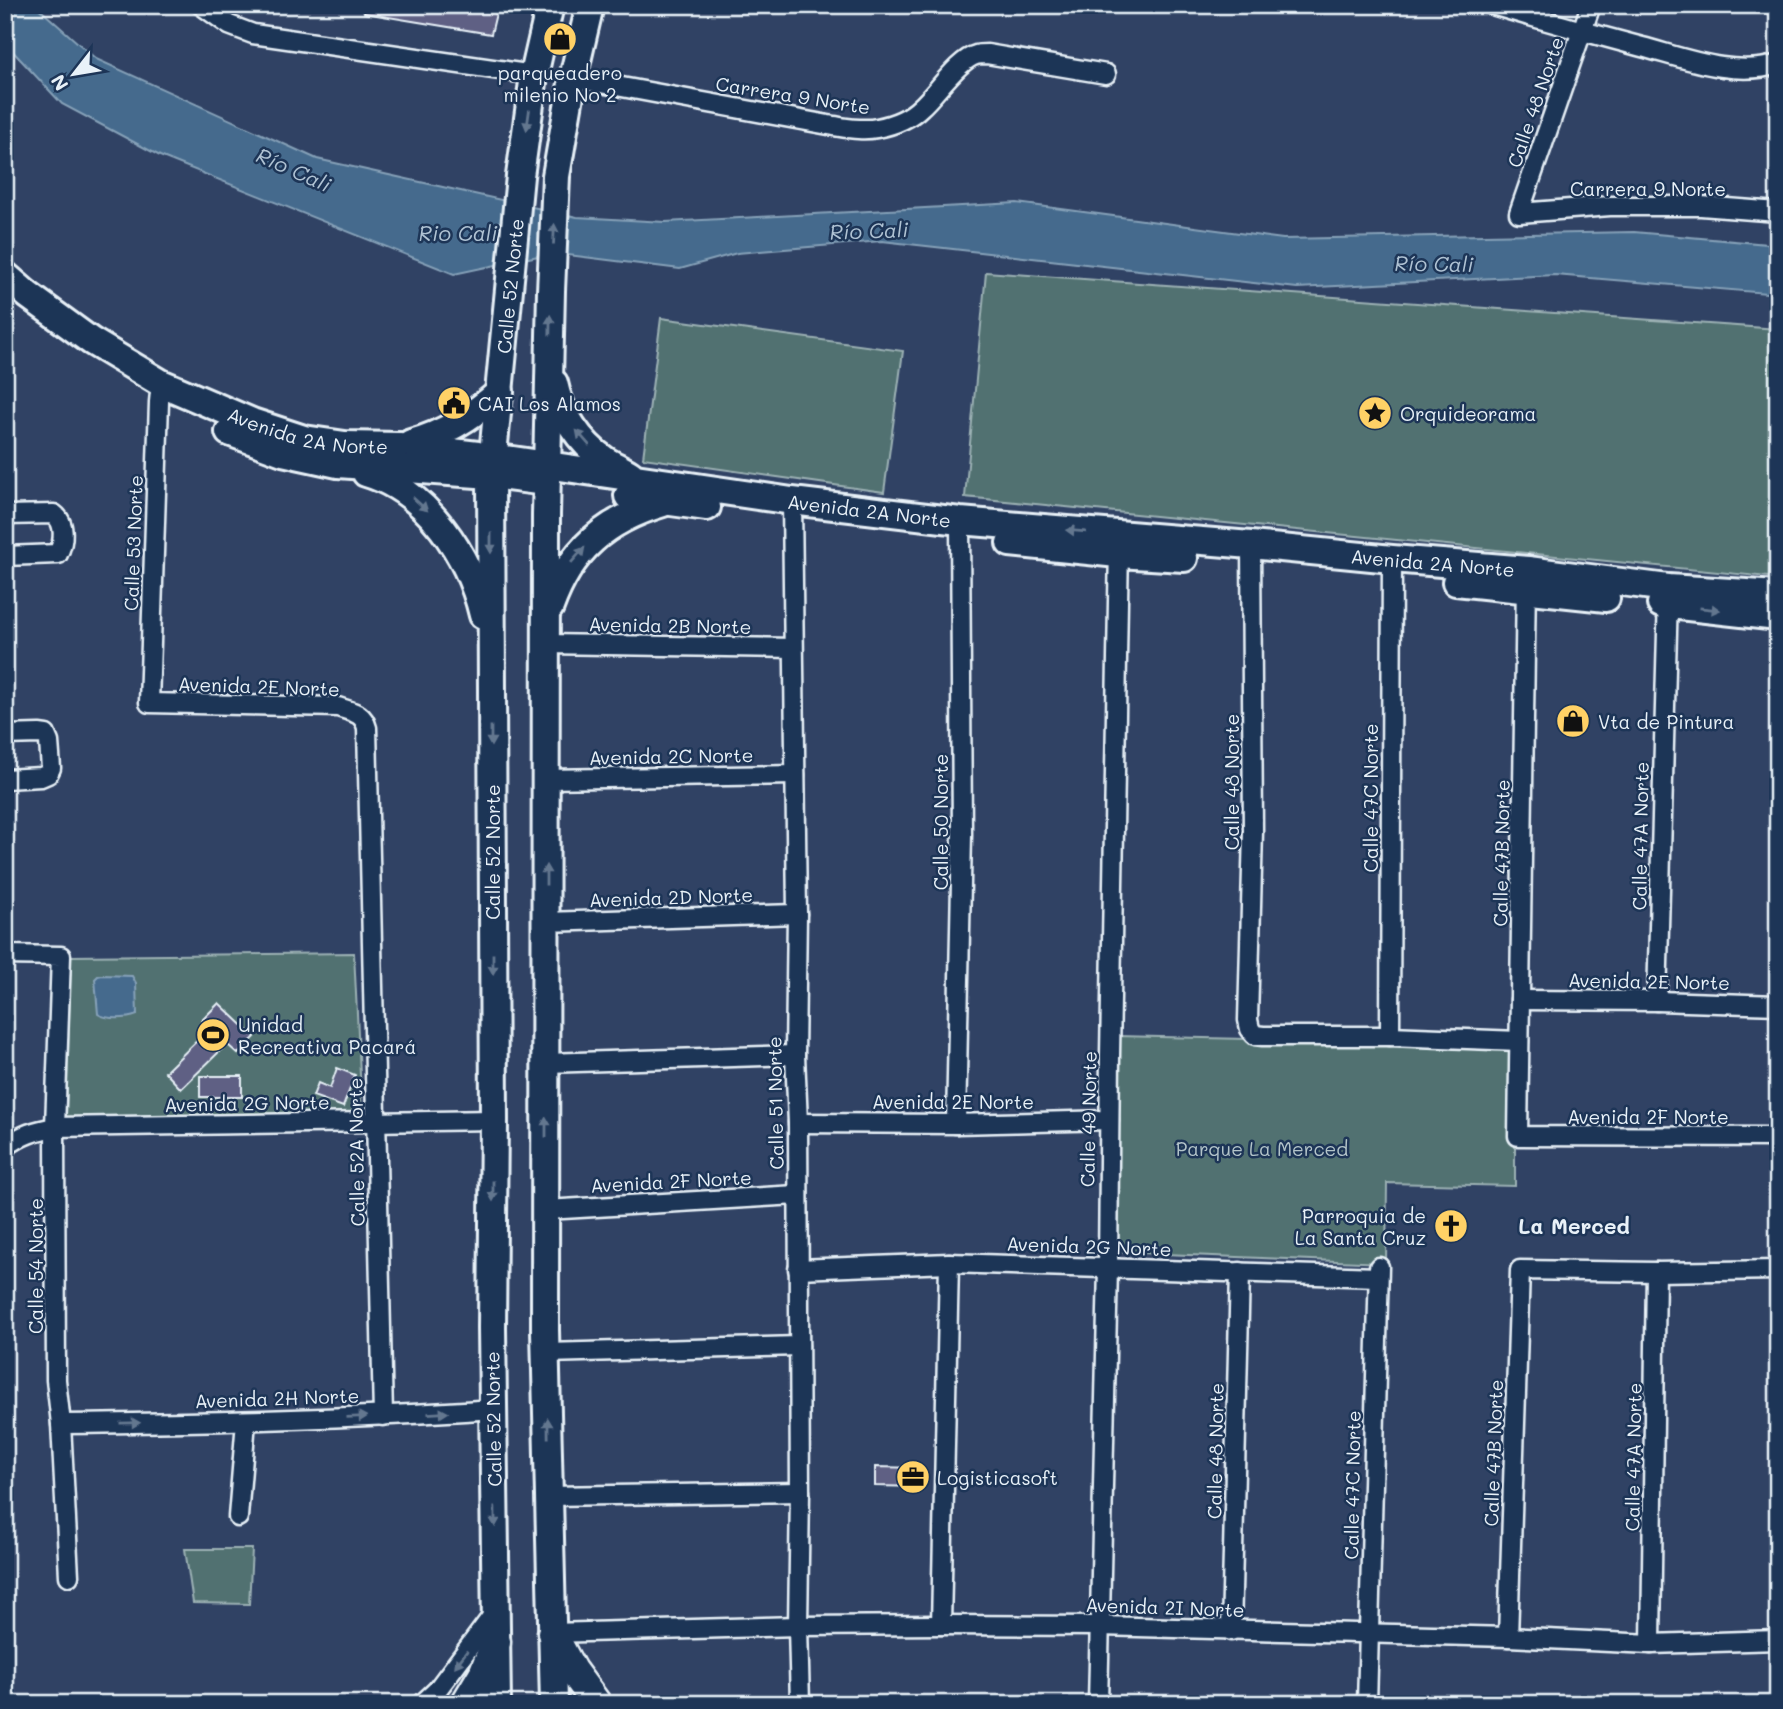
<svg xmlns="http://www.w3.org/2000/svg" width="1783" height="1709" font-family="Mali,sans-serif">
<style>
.green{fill:#517171;stroke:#9cb1b4;stroke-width:2}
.water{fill:#456b8d;stroke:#86a1b8;stroke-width:2}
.building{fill:#5e6084;stroke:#e8f1f8;stroke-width:2}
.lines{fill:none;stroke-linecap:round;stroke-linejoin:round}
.minor-casing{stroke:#e8f1f8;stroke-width:23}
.secondary-casing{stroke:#e8f1f8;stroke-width:32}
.primary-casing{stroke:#e8f1f8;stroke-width:33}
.minor{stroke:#1d3557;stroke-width:18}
.secondary{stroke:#1d3557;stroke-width:26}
.primary{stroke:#1d3557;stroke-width:28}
.oneway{fill:#64778f}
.labels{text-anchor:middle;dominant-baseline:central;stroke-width:5;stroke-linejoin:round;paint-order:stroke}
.poi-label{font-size:19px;fill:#e8f1f8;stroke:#1d3557;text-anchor:start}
.street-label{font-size:19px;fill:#e8f1f8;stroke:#1d3557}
.park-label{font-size:19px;fill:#b3c4c9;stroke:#1d3557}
.water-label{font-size:21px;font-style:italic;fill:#afc2d3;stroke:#1d3557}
.neighbourhood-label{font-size:21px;font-weight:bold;fill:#e8f1f8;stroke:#1d3557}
</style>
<rect width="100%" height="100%" fill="#304264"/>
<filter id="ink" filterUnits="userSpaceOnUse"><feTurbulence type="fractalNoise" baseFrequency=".0143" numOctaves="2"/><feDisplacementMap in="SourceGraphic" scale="14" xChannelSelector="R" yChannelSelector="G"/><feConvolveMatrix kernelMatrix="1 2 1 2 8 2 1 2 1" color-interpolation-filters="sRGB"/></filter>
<g filter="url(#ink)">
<g class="green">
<path d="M986,272L1778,329V578L965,497Z"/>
<path d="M661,318L903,351L884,492L643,458Z"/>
<path d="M354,953L362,1115L66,1119L71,956Z"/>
<path d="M1117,1036L1515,1045V1186L1387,1183L1386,1263L1116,1252Z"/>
<path d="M252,1549L249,1604L193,1603L185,1549Z"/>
</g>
<g class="water">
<path d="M5,5H35L96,59L317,159L577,217L665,222L1017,203L1283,239L1634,232L1778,245V294L1555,275L1297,288L882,241L737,253L680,269L552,253L454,274L160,156L62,104L5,43Z"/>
<path d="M102,975L132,976L136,983L137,1015C127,1019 107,1020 98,1014L95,979L98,976Z"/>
</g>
<g class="building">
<path d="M365,5H498L491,34L364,13Z"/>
<path d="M219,1003L255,1037L238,1054L227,1044L181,1089L165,1072L210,1028L202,1020Z"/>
<path d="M337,1068L355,1075L343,1107L313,1096L318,1083L330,1088Z"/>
<rect x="200" y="1076" width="42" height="21"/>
<path d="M875,1467L922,1468V1487L875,1486Z"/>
</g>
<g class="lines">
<g class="minor-casing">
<g id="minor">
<path d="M201,5L229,25L253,34L534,75"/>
<path d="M1492,5C1542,20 1592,34 1642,47C1684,58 1734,78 1778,64"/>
<path d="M1591,5L1519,213L1610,206H1701L1778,212"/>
<path d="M573,78L834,126C848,128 863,131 877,128C893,125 910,118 921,107C935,95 959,59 976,55C979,54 983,54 987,54L1106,74"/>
<path d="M161,383L159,402L149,703L338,707C352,712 363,712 367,728L383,1416"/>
<path d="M792,501L797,914L795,1055L798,1123L800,1492L798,1626L800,1704"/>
<path d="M5,515L54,514C66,523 64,542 58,554L5,556"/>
<path d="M1251,545L1253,831L1248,1020L1250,1029L1255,1035L1263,1036H1390L1519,1041"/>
<path d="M1526,580L1518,1136L1778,1137"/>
<path d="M546,644L793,648"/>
<path d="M5,735L39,734L46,735L49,742L51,768L48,774L41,777L5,779"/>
<path d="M546,779L795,775"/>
<path d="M546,922L797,914"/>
<path d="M5,955L61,956L55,1127L56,1380L61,1424L69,1576"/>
<path d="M1520,1000L1657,1001L1778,1005"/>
<path d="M1657,1001L1668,595"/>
<path d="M1390,1036L1392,559"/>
<path d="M546,1063L795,1055"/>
<path d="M798,1123L956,1124L1109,1120"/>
<path d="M956,1124L962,834L960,521"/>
<path d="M5,1147C23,1134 34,1131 55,1127L494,1120"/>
<path d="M546,1210L797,1195"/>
<path d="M798,1269L949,1263L1378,1277"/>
<path d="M547,1353L799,1346"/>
<path d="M61,1424C206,1422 350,1419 493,1409"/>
<path d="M549,1496L800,1492"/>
<path d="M238,1517L246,1421"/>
<path d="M941,1625L949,1263"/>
<path d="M1231,1631L1240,1272"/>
<path d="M552,1633L798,1626L941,1625L1099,1626L1508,1637L1651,1644L1778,1640"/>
<path d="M1508,1637L1520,1270L1656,1272L1778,1270"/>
<path d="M1651,1644L1656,1272"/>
<path d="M422,1704L437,1690L496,1611"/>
<path d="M1098,1704L1108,1267L1110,1055L1119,545"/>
<path d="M1367,1704L1379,1267"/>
</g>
</g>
<g class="secondary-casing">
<g id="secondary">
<path id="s1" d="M5,275L28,295L91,341L161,383L252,422L304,439L345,445L399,446L478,455L792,501L960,521L1251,545L1392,559L1528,570L1668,588L1778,595"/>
<path d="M554,383C560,413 580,443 605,460C613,465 622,469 630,474"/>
<path d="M229,432L283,452L338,464L491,475L538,481"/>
<path d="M411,443C445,434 473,416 500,392"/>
<path d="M366,473C427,491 469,555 483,615"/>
<path d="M628,496L707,507"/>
<path d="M1010,543L1118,554L1184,558"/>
<path d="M1456,582L1606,598"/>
<path d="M1661,604L1778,617"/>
<path d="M550,607C570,550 606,520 663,503"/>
<path id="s2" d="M497,1704L492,1328L494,1120L491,475L520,176L534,75L550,5"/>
<path d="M554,1704L545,1330L546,515L551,291L556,176L573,78L590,5"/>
</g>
</g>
<g class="primary-casing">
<g id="primary">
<path d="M552,1633L572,1670L597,1704"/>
<path d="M465,1704L483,1674L496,1642"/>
</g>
</g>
<use href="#minor" class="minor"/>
<use href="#secondary" class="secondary"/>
<use href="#primary" class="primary"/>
</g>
<defs><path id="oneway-solid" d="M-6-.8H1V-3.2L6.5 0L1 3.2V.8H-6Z" transform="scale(1.75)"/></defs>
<g class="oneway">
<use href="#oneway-solid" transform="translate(528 120) rotate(98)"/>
<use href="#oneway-solid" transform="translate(554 234) rotate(-87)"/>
<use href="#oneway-solid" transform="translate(550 325) rotate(-89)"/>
<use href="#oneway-solid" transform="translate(583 438) rotate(-131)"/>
<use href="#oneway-solid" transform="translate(420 504) rotate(42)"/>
<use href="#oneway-solid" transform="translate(1076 531) rotate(-175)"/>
<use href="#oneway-solid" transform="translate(491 543) rotate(90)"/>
<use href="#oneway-solid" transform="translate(578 555) rotate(-49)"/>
<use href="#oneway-solid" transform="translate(1710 609) rotate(6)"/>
<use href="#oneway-solid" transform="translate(491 736) rotate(90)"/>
<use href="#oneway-solid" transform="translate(546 875) rotate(-90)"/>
<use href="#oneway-solid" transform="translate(493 964) rotate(90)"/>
<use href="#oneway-solid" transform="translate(546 1127) rotate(-90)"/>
<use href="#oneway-solid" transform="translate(493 1191) rotate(90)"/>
<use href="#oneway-solid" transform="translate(438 1413) rotate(-3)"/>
<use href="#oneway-solid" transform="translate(357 1417) rotate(-2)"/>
<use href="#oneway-solid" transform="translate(130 1423) rotate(-1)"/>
<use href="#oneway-solid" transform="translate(548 1428) rotate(-91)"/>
<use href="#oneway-solid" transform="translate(495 1517) rotate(89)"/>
<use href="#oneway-solid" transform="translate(461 1659) rotate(127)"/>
</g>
</g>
<defs>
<g id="shop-disc" transform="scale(1.75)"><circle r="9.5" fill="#ffd166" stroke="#1d3557"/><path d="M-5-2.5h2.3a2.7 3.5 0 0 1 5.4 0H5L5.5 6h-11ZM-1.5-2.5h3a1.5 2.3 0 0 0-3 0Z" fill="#111"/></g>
<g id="civic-disc" transform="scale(1.75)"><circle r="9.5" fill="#ffd166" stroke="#1d3557"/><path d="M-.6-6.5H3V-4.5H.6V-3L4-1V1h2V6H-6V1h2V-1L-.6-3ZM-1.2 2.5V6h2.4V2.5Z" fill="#111"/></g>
<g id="sight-disc" transform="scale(1.75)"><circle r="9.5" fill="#ffd166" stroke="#1d3557"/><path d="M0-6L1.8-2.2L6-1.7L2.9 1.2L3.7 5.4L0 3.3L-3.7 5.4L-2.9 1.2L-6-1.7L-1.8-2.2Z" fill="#111"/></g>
<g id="stadium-disc" transform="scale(1.75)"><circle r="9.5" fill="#ffd166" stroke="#1d3557"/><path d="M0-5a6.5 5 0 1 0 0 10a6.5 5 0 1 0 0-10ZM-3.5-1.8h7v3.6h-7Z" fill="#111"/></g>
<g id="church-disc" transform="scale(1.75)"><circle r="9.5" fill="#ffd166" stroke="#1d3557"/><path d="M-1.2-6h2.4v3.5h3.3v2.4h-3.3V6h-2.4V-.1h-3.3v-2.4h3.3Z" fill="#111"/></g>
<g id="office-disc" transform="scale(1.75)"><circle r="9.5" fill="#ffd166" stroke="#1d3557"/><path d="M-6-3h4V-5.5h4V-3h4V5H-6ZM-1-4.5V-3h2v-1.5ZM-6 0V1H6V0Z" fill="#111"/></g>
</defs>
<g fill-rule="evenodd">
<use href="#shop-disc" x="560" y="39"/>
<use href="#civic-disc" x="454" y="403"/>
<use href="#sight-disc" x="1375" y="413"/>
<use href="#shop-disc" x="1573" y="721"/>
<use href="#stadium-disc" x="213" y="1035"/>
<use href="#church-disc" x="1451" y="1226"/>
<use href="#office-disc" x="913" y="1477"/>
</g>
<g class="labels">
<g class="poi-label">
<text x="560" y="72" text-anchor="middle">parqueadero<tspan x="560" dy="22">milenio No 2</tspan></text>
<text x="478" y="403">CAI Los Alamos</text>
<text x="1400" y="413">Orquideorama</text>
<text x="1598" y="721">Vta de Pintura</text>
<text x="238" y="1024">Unidad<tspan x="238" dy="22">Recreativa Pacará</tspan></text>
<text x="1426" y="1215" text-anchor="end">Parroquia de<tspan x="1426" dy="22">La Santa Cruz</tspan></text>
<text x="937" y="1477">Logisticasoft</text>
</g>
<g class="street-label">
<text transform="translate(793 95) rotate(9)">Carrera 9 Norte</text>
<text transform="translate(1535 102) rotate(-71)">Calle 48 Norte</text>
<text x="1648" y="188">Carrera 9 Norte</text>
<text stroke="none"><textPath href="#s2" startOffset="1419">Calle 52 Norte</textPath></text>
<text stroke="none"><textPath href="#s1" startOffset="346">Avenida 2A Norte</textPath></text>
<text stroke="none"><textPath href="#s1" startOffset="914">Avenida 2A Norte</textPath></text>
<text transform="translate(133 543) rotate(-88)">Calle 53 Norte</text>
<text stroke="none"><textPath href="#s1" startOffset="1480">Avenida 2A Norte</textPath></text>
<text transform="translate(670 625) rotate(1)">Avenida 2B Norte</text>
<text transform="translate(259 686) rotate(2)">Avenida 2E Norte</text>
<text transform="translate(671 756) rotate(-1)">Avenida 2C Norte</text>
<text transform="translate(1231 782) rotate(-90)">Calle 48 Norte</text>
<text transform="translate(1370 798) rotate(-90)">Calle 47C Norte</text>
<text transform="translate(940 822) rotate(-90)">Calle 50 Norte</text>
<text transform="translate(1640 836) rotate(-89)">Calle 47A Norte</text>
<text transform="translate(492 852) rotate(-90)">Calle 52 Norte</text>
<text transform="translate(1501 853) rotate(-89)">Calle 47B Norte</text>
<text transform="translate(671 897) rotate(-2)">Avenida 2D Norte</text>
<text transform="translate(1649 981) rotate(1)">Avenida 2E Norte</text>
<text x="953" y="1101">Avenida 2E Norte</text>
<text transform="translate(247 1103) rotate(-1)">Avenida 2G Norte</text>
<text transform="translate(775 1103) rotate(-91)">Calle 51 Norte</text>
<text x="1648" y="1116">Avenida 2F Norte</text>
<text transform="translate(1088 1119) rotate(-89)">Calle 49 Norte</text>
<text transform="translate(356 1152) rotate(-91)">Calle 52A Norte</text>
<text transform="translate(671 1181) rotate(-3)">Avenida 2F Norte</text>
<text transform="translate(1089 1246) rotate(2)">Avenida 2G Norte</text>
<text transform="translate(35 1266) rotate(-90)">Calle 54 Norte</text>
<text transform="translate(277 1398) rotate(-2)">Avenida 2H Norte</text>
<text transform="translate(493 1419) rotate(-91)">Calle 52 Norte</text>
<text transform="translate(1215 1451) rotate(-89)">Calle 48 Norte</text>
<text transform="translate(1493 1453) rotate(-88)">Calle 47B Norte</text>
<text transform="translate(1633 1457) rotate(-89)">Calle 47A Norte</text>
<text transform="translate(1352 1485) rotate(-89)">Calle 47C Norte</text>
<text transform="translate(1165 1607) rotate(2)">Avenida 2I Norte</text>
</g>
<g class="park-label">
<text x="1262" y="1148">Parque La Merced</text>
</g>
<g class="water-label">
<text transform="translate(294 169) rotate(24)">Río Cali</text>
<text transform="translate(869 230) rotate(-2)">Río Cali</text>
<text x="458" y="232">Rio Cali</text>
<text transform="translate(1434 263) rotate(1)">Río Cali</text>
</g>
<g class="neighbourhood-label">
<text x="1574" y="1225">La Merced</text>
</g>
</g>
<rect width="1783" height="1709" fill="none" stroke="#1d3557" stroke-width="28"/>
<rect x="14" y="14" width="1755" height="1681" fill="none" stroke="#e8f1f8" stroke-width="2.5" filter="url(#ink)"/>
<g transform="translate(74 74) rotate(239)" stroke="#1d3557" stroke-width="5" paint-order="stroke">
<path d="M0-5L12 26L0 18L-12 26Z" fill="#e8f1f8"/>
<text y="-10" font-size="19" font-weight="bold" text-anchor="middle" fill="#e8f1f8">N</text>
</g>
</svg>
